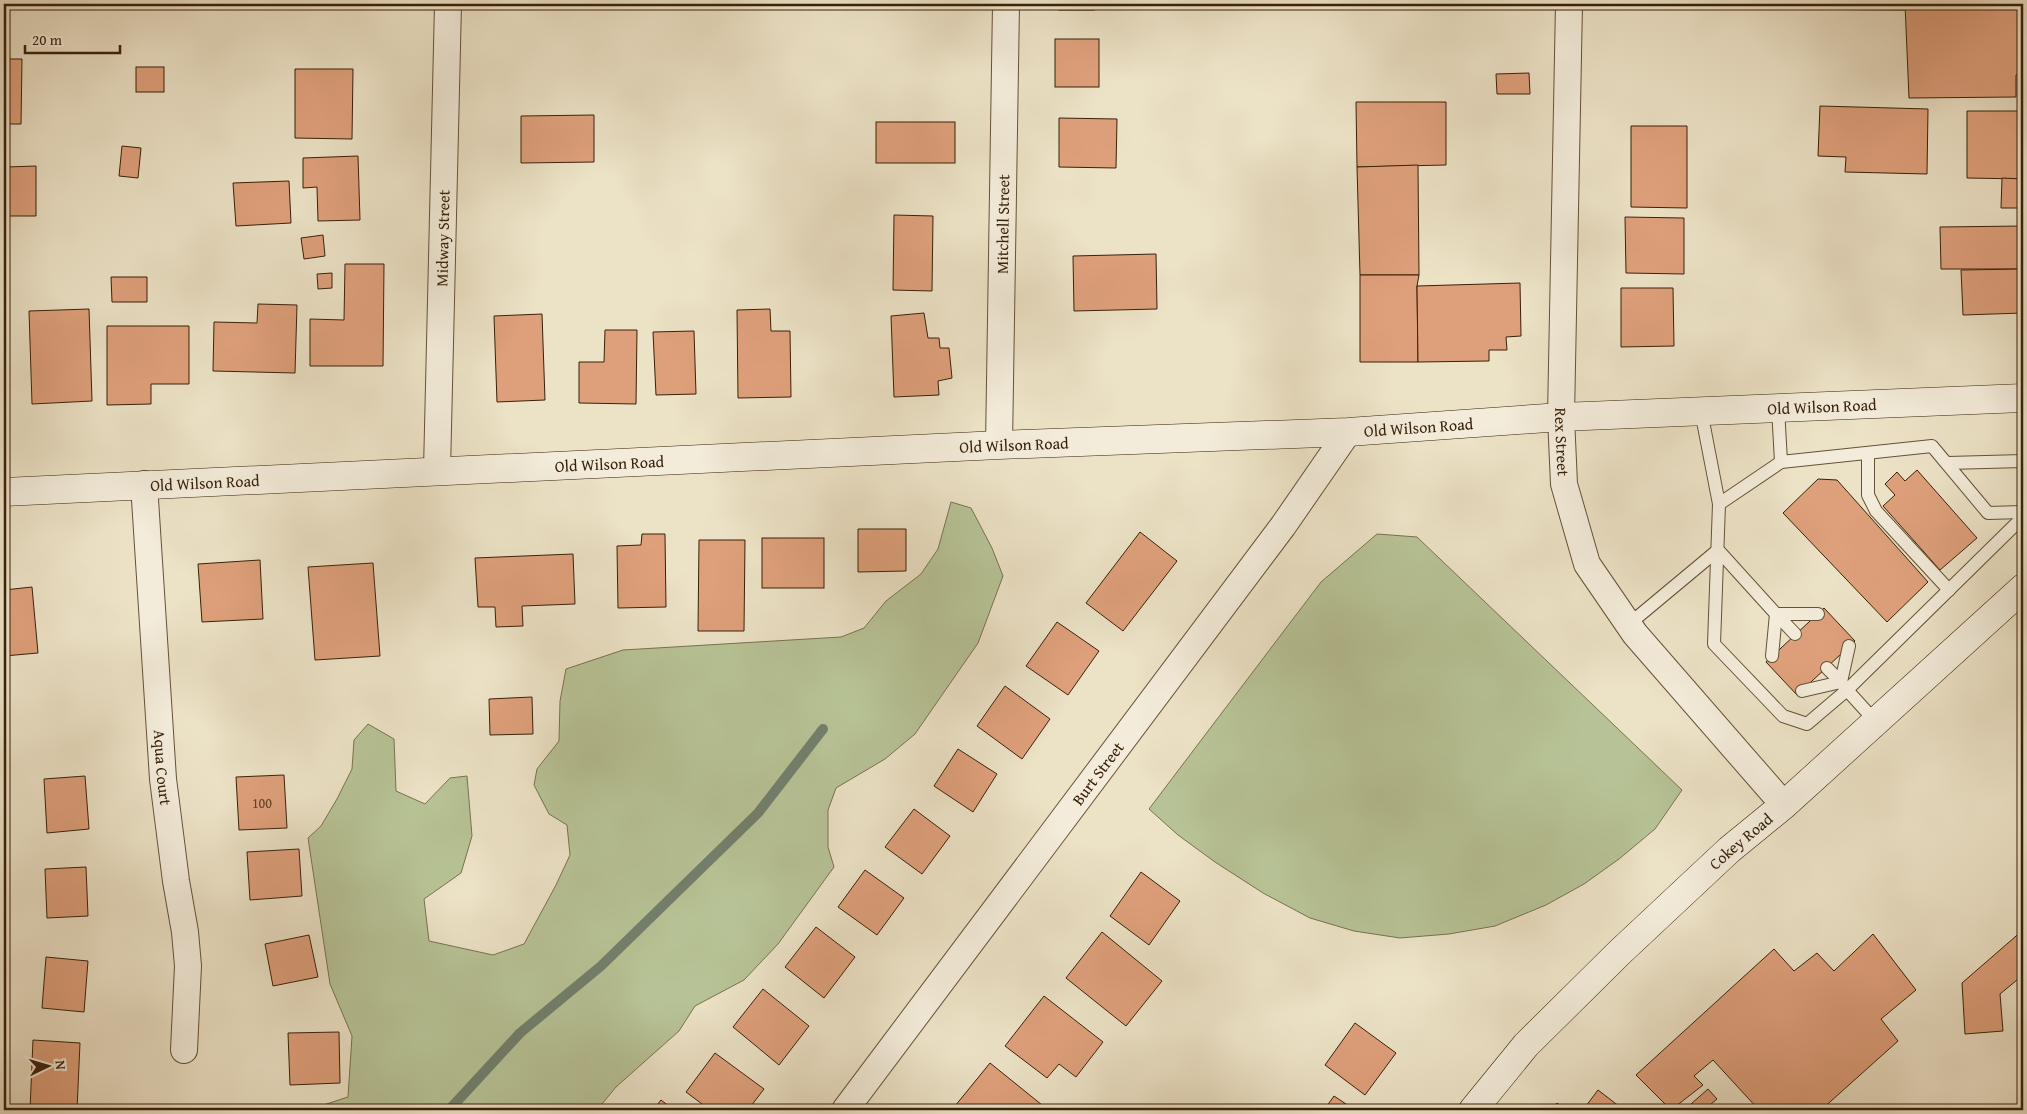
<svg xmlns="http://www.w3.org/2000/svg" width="2027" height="1114" font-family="'Gentium Book Plus',serif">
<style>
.green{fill:#b7c396;stroke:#787250}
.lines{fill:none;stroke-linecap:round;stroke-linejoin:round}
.stream{stroke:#72806d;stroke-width:10}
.building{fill:#dea07b;stroke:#382109}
.lane-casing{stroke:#655138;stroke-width:14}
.street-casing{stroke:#655138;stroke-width:28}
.secondary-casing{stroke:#382109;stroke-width:29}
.lane{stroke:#f3ecda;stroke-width:12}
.street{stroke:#f3ecda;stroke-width:26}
.secondary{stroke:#f3ecda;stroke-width:28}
.labels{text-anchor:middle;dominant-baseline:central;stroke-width:4;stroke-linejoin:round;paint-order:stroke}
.number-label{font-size:14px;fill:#624126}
.street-label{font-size:16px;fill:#382109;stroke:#f3ecda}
</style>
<rect width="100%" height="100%" fill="#ece2c6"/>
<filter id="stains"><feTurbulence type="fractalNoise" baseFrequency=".004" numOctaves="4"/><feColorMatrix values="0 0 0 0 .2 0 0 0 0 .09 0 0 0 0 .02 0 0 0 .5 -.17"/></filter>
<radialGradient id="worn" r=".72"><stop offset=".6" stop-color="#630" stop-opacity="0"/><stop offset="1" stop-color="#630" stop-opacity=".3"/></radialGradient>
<g class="green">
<path d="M951,502L971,508L992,548L1003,576L978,643L915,734L885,759L836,788L828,810V847L834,867L778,944L744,980L695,1006L679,1031L616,1087L597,1110H308L348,1097L352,1036L330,984L308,838L321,826L337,799L352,769L354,740L368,724L394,739L396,791L425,804L450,778L467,776L472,836L461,873L424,899L429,941L493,955L524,944L556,885L570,855L567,825L549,814L534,785L537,769L559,741L560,701L566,669L623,650L841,637L864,628L886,601L921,574L938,549Z"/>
<path d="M1377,534L1417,537L1682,790L1655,829L1619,859L1584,884L1546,905L1495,926L1449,934L1400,938L1354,931L1310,918L1263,893L1215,862L1178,835L1149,809L1321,582Z"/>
</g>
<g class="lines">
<path class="stream" d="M449,1110L520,1033L601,966L758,813L823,729"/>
</g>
<g class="building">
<rect x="1059" y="4" width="35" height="6"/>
<path d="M1769,4H1905V10L1769,9Z"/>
<path d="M1905,4H2023V75H2016V97L1909,98Z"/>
<rect x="1055" y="39" width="44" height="48"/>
<path d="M4,59H22L21,124H4Z"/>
<rect x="136" y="67" width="28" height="25"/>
<path d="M295,69H353L352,139L295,138Z"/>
<path d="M1529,73L1530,94H1497L1496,74Z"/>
<path d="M1356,102H1446V165L1357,167Z"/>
<path d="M1820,106L1928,109L1927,174L1845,172L1846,157L1818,156Z"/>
<path d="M1967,111H2023V179L1967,178Z"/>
<path d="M594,115V162L521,163V116Z"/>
<path d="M1059,118L1117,119L1116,168L1059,167Z"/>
<rect x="876" y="122" width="79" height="41"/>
<path d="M1631,126H1687V208L1631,207Z"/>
<path d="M122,146L141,148L138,178L119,176Z"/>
<path d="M4,149H6V167L36,166V216H4Z"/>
<path d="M358,156L360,220L318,221L317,187L303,188V158Z"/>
<path d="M1418,165L1419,275H1360L1357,167Z"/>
<path d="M2002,178L2023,179V208H2001Z"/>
<path d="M289,181L291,223L236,226L233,183Z"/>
<path d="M894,215L933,216L932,291L893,290Z"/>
<path d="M1625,217L1684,218V274L1626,273Z"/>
<path d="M2023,226V269H1941L1940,227Z"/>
<path d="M323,235L325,256L304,259L301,238Z"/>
<path d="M1156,254L1157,309L1074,311L1073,256Z"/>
<path d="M345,264H384L383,366H310V319L344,320Z"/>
<path d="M2023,269V313L1963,315L1961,270Z"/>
<path d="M332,273V288L318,289L317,274Z"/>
<path d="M1360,275H1419L1417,286L1418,362H1360Z"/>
<path d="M111,277H147V302H112Z"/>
<path d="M1520,283L1521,336L1506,337L1507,350H1489V361L1418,362L1417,286Z"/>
<path d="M1621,288H1673L1674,346L1621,347Z"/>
<path d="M258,304L297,305L295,373L213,371L214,322L257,323Z"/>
<path d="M89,309L92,401L32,404L29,311Z"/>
<path d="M770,309L771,331H790L791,397L738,398L737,310Z"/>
<path d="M924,313L928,338H939L940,348H949L952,378L938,381L939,395L894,397L891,316Z"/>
<path d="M542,314L545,400L497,402L494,316Z"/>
<path d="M107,326H189V384H151V404L107,405Z"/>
<path d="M605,330H637L636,404L579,403V362H604Z"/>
<path d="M694,331L696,394L656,395L653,332Z"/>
<path d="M4,340H8L7,385H4Z"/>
<path d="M1917,470L1977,538L1940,570L1883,506L1895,495L1885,484L1897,472L1905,481Z"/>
<path d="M1818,479L1837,480L1928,582L1887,622L1783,513Z"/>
<path d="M858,529H906V571L858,572Z"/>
<path d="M1140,532L1177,561L1123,631L1086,603Z"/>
<path d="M642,534H665L666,607L618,608L617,546L641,545Z"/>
<rect x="762" y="538" width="62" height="50"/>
<path d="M699,540H745L744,631H698Z"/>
<path d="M573,554L575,604L522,606L523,626L496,627L495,607H478L475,558Z"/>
<path d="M260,560L263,619L202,622L198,564Z"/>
<path d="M373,563L380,656L315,660L308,567Z"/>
<path d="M32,587L38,653L4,656V590Z"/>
<path d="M1824,608L1855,641L1797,695L1766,662Z"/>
<path d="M1057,622L1099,651L1068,695L1026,666Z"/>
<path d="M1005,686L1050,719L1022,759L977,726Z"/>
<path d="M532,697L533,734L490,735L489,699Z"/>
<path d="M958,749L997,774L973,812L934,786Z"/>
<path d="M284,775L287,828L239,830L236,777Z"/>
<path d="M85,776L89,829L47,833L44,779Z"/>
<path d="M914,809L950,836L922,874L885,847Z"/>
<path d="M299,849L302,896L250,900L247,852Z"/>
<path d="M86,867L88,916L47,918L45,869Z"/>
<path d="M865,870L904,898L877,935L838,907Z"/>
<path d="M1141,872L1180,901L1149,945L1110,916Z"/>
<path d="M816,927L855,957L824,998L785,967Z"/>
<path d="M2023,930V975L2000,994L2003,1031L1965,1034L1962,983Z"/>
<path d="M1102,932L1162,981L1126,1026L1066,978Z"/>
<path d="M1873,934L1916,990L1881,1019L1898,1041L1821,1110H1759L1713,1060L1694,1076L1703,1085L1671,1110L1636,1075L1774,949L1794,971L1817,953L1834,971Z"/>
<path d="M309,935L318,977L273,986L265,944Z"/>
<path d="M46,957L88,961L84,1012L42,1008Z"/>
<path d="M763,989L809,1026L779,1065L733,1027Z"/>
<path d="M1044,996L1103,1042L1076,1077L1059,1064L1047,1078L1005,1046Z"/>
<path d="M1355,1023L1396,1053L1365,1095L1325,1065Z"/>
<path d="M339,1032L340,1083L290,1085L288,1033Z"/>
<path d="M33,1040L80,1043L77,1110H30Z"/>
<path d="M715,1053L764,1089L748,1110H710L686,1092Z"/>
<path d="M990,1063L1047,1109L1045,1110H960L955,1106Z"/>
<path d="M1708,1089L1717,1099L1704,1110H1696L1691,1104Z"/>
<path d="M1598,1090L1624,1110H1583Z"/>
<path d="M1334,1096L1355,1110H1324Z"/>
<path d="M661,1100L674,1110H653Z"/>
<path d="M1557,1103L1566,1110H1551Z"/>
</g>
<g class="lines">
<g class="lane-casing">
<g id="lane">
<path d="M1778,408L1781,462L1932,446L1988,513L2023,512"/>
<path d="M1701,411L1719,504L1714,644L1783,716L1807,724L1847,690L1876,722"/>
<path d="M1868,453V495L1876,511L1949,590"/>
<path d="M1948,463L2023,461"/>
<path d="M1719,504L1781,462"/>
<path d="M1776,614L1795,634"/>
<path d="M1628,625L1718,550L1776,614H1818"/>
<path d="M1849,646L1841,682L1847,690L2023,517"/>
<path d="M1772,656L1776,614"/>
<path d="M1827,668L1841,682"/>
<path d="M1802,691L1841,682"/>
</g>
</g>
<g class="street-casing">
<g id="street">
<path id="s1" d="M1569,4L1561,417L1564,484L1587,564L1635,634L1784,805"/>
<path id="s2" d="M999,445L1006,4"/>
<path id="s3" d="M437,470L448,4"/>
<path id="s4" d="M144,484L163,779L176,881L185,932L188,966L184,1050"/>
<path id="s5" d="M845,1110L1283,526L1348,432"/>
</g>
</g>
<g class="secondary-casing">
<g id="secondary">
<path id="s6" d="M4,492L999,445L1348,432L1561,417L2023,398"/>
<path id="s7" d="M1473,1110L1526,1045L1620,952L1729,850L1784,805L2023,588"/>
</g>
</g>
<use href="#lane" class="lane"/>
<use href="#street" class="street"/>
<use href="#secondary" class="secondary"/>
</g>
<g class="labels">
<g class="number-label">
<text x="262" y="803">100</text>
</g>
<g class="street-label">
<text stroke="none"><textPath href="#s2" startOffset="221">Mitchell Street</textPath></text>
<text stroke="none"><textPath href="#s3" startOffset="232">Midway Street</textPath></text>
<text stroke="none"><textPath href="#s6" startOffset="1820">Old Wilson Road</textPath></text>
<text stroke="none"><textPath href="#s6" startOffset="1416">Old Wilson Road</textPath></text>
<text stroke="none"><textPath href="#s1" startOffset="438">Rex Street</textPath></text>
<text stroke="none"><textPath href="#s6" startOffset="1011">Old Wilson Road</textPath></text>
<text stroke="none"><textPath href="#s6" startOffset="606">Old Wilson Road</textPath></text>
<text stroke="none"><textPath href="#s6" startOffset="201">Old Wilson Road</textPath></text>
<text stroke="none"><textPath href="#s4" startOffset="284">Aqua Court</textPath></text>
<text stroke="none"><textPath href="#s5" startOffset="421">Burt Street</textPath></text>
<text stroke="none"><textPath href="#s7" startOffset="380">Cokey Road</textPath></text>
</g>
</g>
<rect width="2027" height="1114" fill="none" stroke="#ece2c6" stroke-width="20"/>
<rect x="5" y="5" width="2017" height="1104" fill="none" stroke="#382109" stroke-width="2.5"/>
<rect x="10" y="10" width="2007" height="1094" fill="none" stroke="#382109"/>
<g transform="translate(48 1066) rotate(85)" stroke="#f3ecda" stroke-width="4" paint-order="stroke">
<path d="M0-4L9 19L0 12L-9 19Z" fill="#382109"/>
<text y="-8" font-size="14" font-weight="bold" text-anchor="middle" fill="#382109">N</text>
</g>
<path d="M25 45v8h95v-8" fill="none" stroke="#382109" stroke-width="2.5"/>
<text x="32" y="45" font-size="15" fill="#382109" stroke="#f3ecda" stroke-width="4" paint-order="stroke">20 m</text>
<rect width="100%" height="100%" filter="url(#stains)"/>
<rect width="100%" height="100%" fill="url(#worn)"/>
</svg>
